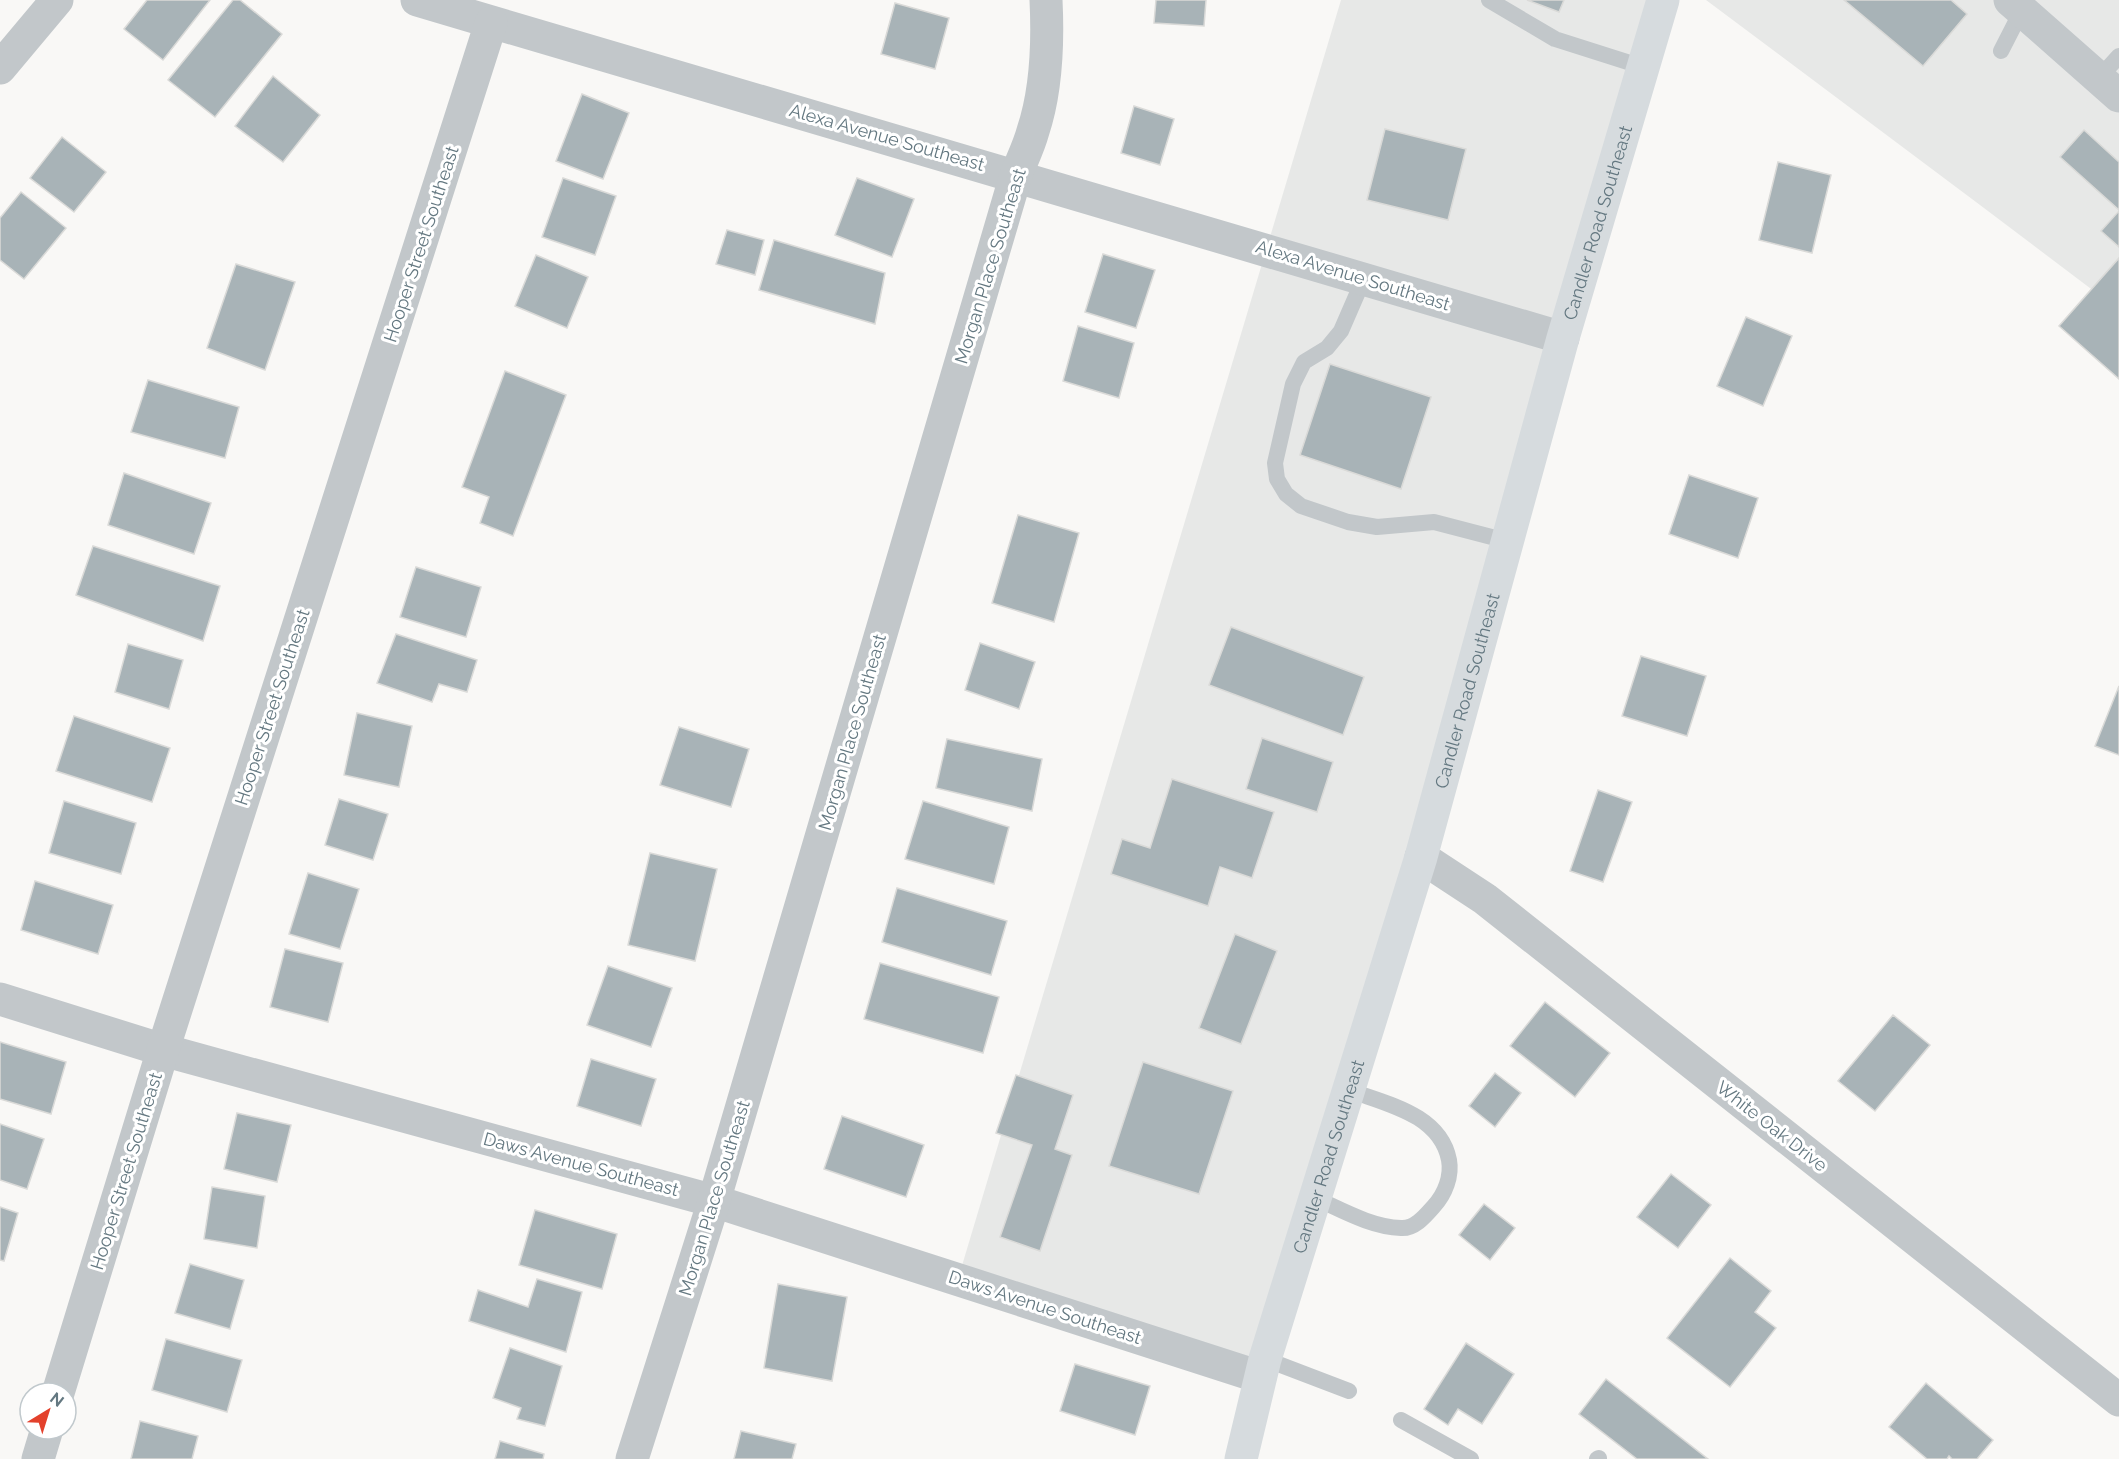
<svg xmlns="http://www.w3.org/2000/svg" width="2119" height="1459" font-family="Raleway,sans-serif">
<style>
.built{fill:#e7e8e7}
.building{fill:#a8b3b7;stroke:#dadad8;stroke-width:1.5}
.lines{fill:none;stroke-linecap:round;stroke-linejoin:round}
.service{stroke:#c2c7ca;stroke-width:16}
.minor{stroke:#c2c7ca;stroke-width:33}
.secondary{stroke:#d6dbde;stroke-width:33}
.labels{text-anchor:middle;dominant-baseline:central;stroke-width:6;stroke-linejoin:round;paint-order:stroke}
.street-label{font-size:18px;fill:#647881;stroke:#fff}
</style>
<rect width="100%" height="100%" fill="#f9f8f6"/>
<g class="built">
<path d="M1341,0H1666L1260,1377L955,1289Z"/>
<path d="M1706,0H2119V310L1980,205Z"/>
</g>
<g class="building">
<path d="M147,0H210L163,60L124,29Z"/>
<path d="M233,0H240L282,34L215,117L168,80Z"/>
<path d="M1156,0H1206L1204,26L1154,23Z"/>
<path d="M1527,0H1564L1559,12Z"/>
<path d="M1844,0H1951L1967,14L1923,66Z"/>
<path d="M895,3L949,18L935,69L881,54Z"/>
<path d="M273,76L320,115L283,162L235,126Z"/>
<path d="M582,94L629,113L603,179L556,161Z"/>
<path d="M1134,106L1174,119L1160,165L1121,153Z"/>
<path d="M1385,129L1466,149L1448,220L1367,200Z"/>
<path d="M2084,130L2119,162V210L2060,157Z"/>
<path d="M62,137L106,172L74,212L30,178Z"/>
<path d="M1778,162L1831,175L1812,253L1759,240Z"/>
<path d="M563,178L616,196L595,255L542,237Z"/>
<path d="M857,178L914,199L892,257L835,235Z"/>
<path d="M21,192L66,228L24,279L0,260V218Z"/>
<path d="M2119,211V247L2101,231Z"/>
<path d="M727,230L764,240L755,275L716,264Z"/>
<path d="M774,240L885,273L875,324L759,290Z"/>
<path d="M1103,254L1155,270L1136,328L1085,312Z"/>
<path d="M536,255L588,277L567,328L515,306Z"/>
<path d="M2119,258V379L2059,326Z"/>
<path d="M236,264L295,282L265,370L207,348Z"/>
<path d="M1746,317L1792,336L1763,406L1717,386Z"/>
<path d="M1078,326L1134,343L1119,398L1063,381Z"/>
<path d="M1330,364L1431,397L1401,489L1300,455Z"/>
<path d="M505,371L566,395L513,536L480,523L489,497L462,487Z"/>
<path d="M148,380L239,407L225,458L131,432Z"/>
<path d="M124,473L211,503L194,554L108,525Z"/>
<path d="M1689,475L1758,498L1738,558L1669,534Z"/>
<path d="M1018,515L1079,533L1054,622L992,603Z"/>
<path d="M93,546L220,586L203,641L76,595Z"/>
<path d="M416,567L481,587L466,637L400,617Z"/>
<path d="M1231,627L1364,677L1343,735L1209,685Z"/>
<path d="M396,634L477,660L467,692L439,684L432,702L377,683Z"/>
<path d="M980,643L1035,662L1019,709L965,690Z"/>
<path d="M128,644L183,660L169,709L115,692Z"/>
<path d="M1641,656L1706,676L1687,736L1622,716Z"/>
<path d="M2119,686V755L2095,746Z"/>
<path d="M357,713L412,726L399,787L344,775Z"/>
<path d="M74,716L170,748L152,802L56,771Z"/>
<path d="M679,727L749,749L731,807L660,785Z"/>
<path d="M1262,738L1333,762L1317,812L1246,789Z"/>
<path d="M947,739L1042,759L1032,811L936,788Z"/>
<path d="M1172,779L1274,812L1252,878L1220,867L1208,906L1111,874L1122,839L1150,848Z"/>
<path d="M1598,790L1632,802L1603,882L1570,871Z"/>
<path d="M339,799L388,814L373,860L325,845Z"/>
<path d="M64,801L136,823L121,874L49,853Z"/>
<path d="M923,801L1009,827L994,884L905,859Z"/>
<path d="M650,853L717,869L695,961L628,945Z"/>
<path d="M308,873L359,889L340,949L289,934Z"/>
<path d="M35,881L113,905L98,954L21,930Z"/>
<path d="M897,888L1007,921L991,975L882,942Z"/>
<path d="M1235,934L1277,951L1241,1044L1199,1028Z"/>
<path d="M285,949L343,963L328,1022L270,1007Z"/>
<path d="M880,963L999,997L983,1053L864,1019Z"/>
<path d="M608,966L672,988L651,1047L587,1025Z"/>
<path d="M1545,1002L1610,1053L1575,1097L1510,1046Z"/>
<path d="M1893,1015L1930,1045L1875,1111L1838,1081Z"/>
<path d="M0,1042L66,1062L51,1114L0,1099Z"/>
<path d="M591,1059L656,1079L641,1126L577,1106Z"/>
<path d="M1143,1062L1233,1091L1199,1194L1109,1166Z"/>
<path d="M1495,1073L1521,1093L1495,1127L1469,1106Z"/>
<path d="M1016,1075L1073,1095L1055,1149L1072,1155L1040,1251L1000,1237L1032,1145L996,1133Z"/>
<path d="M237,1113L291,1125L277,1182L224,1169Z"/>
<path d="M842,1116L924,1145L906,1197L824,1169Z"/>
<path d="M0,1124L44,1139L27,1189L0,1180Z"/>
<path d="M1671,1174L1711,1205L1678,1248L1637,1217Z"/>
<path d="M212,1187L265,1196L257,1248L204,1239Z"/>
<path d="M1484,1204L1515,1228L1490,1260L1459,1235Z"/>
<path d="M0,1207L18,1213L4,1261L0,1260Z"/>
<path d="M535,1210L617,1234L602,1289L519,1265Z"/>
<path d="M1730,1258L1771,1291L1755,1312L1776,1328L1730,1387L1667,1338Z"/>
<path d="M190,1264L244,1280L230,1329L175,1313Z"/>
<path d="M537,1279L582,1292L566,1352L469,1321L478,1290L528,1307Z"/>
<path d="M778,1284L847,1297L832,1381L764,1368Z"/>
<path d="M166,1339L242,1360L227,1412L152,1390Z"/>
<path d="M1466,1343L1514,1374L1482,1424L1458,1409L1448,1425L1424,1409Z"/>
<path d="M510,1348L562,1366L545,1426L517,1419L521,1408L493,1398Z"/>
<path d="M1075,1364L1150,1386L1135,1435L1060,1411Z"/>
<path d="M1606,1379L1708,1459H1637L1579,1414Z"/>
<path d="M1926,1383L1993,1440L1977,1459H1952L1949,1456L1947,1459H1927L1889,1427Z"/>
<path d="M140,1421L198,1436L192,1459H131Z"/>
<path d="M741,1431L796,1444L792,1459H734Z"/>
<path d="M500,1441L544,1454L543,1459H495Z"/>
</g>
<g class="lines">
<g class="service">
<path d="M1489,0L1555,39L1643,67"/>
<path d="M2001,51L2022,10"/>
<path d="M2099,78L2119,56"/>
<path d="M1364,278L1341,331L1327,348L1304,362L1293,384L1275,463L1277,479L1286,494L1301,506L1348,522L1377,527L1434,522L1507,541"/>
<path d="M1315,1198C1342,1210 1371,1227 1401,1228C1415,1229 1426,1215 1434,1206C1445,1194 1452,1176 1449,1160C1440,1114 1386,1104 1349,1090"/>
<path d="M1265,1359L1349,1391"/>
<path d="M1401,1420L1471,1459"/>
<path d="M1597,1459L1599,1458"/>
</g>
<g class="minor">
<path d="M417,0L1563,338"/>
<path d="M2010,0L2119,96"/>
<path d="M0,68L57,0"/>
<path d="M1421,857L1485,899L2119,1400"/>
<path d="M0,999L163,1050L714,1201L1260,1377"/>
<path d="M58,1393L163,1050L491,23"/>
<path d="M38,1459L47,1429"/>
<path d="M632,1459L714,1201L1016,175C1022,160 1029,146 1033,131C1046,92 1048,41 1046,0"/>
</g>
<path class="secondary" id="s1" d="M1241,1459L1265,1359L1421,857L1563,338L1663,0"/>
</g>
<g class="labels">
<g class="street-label">
<text transform="translate(887 137) rotate(16)">Alexa Avenue Southeast</text>
<text stroke="none"><textPath href="#s1" startOffset="1287">Candler Road Southeast</textPath></text>
<text transform="translate(421 244) rotate(-72)">Hooper Street Southeast</text>
<text transform="translate(990 266) rotate(-73)">Morgan Place Southeast</text>
<text transform="translate(1353 275) rotate(17)">Alexa Avenue Southeast</text>
<text stroke="none"><textPath href="#s1" startOffset="801">Candler Road Southeast</textPath></text>
<text transform="translate(272 707) rotate(-72)">Hooper Street Southeast</text>
<text transform="translate(852 732) rotate(-74)">Morgan Place Southeast</text>
<text transform="translate(1772 1126) rotate(38)">White Oak Drive</text>
<text stroke="none"><textPath href="#s1" startOffset="315">Candler Road Southeast</textPath></text>
<text transform="translate(581 1164) rotate(15)">Daws Avenue Southeast</text>
<text transform="translate(126 1171) rotate(-73)">Hooper Street Southeast</text>
<text transform="translate(714 1198) rotate(-73)">Morgan Place Southeast</text>
<text transform="translate(1045 1307) rotate(18)">Daws Avenue Southeast</text>
</g>
</g>
<g transform="translate(48 1411) rotate(38)"><circle r="28" fill="#ffffff" stroke="#c1c9cd" stroke-width="1.5"/>
<path d="M0-4.5L10 22L0 15L-10 22Z" fill="#e3412c"/>
<text y="-9" font-size="16" font-weight="bold" text-anchor="middle" fill="#647881">N</text>
</g>
</svg>
